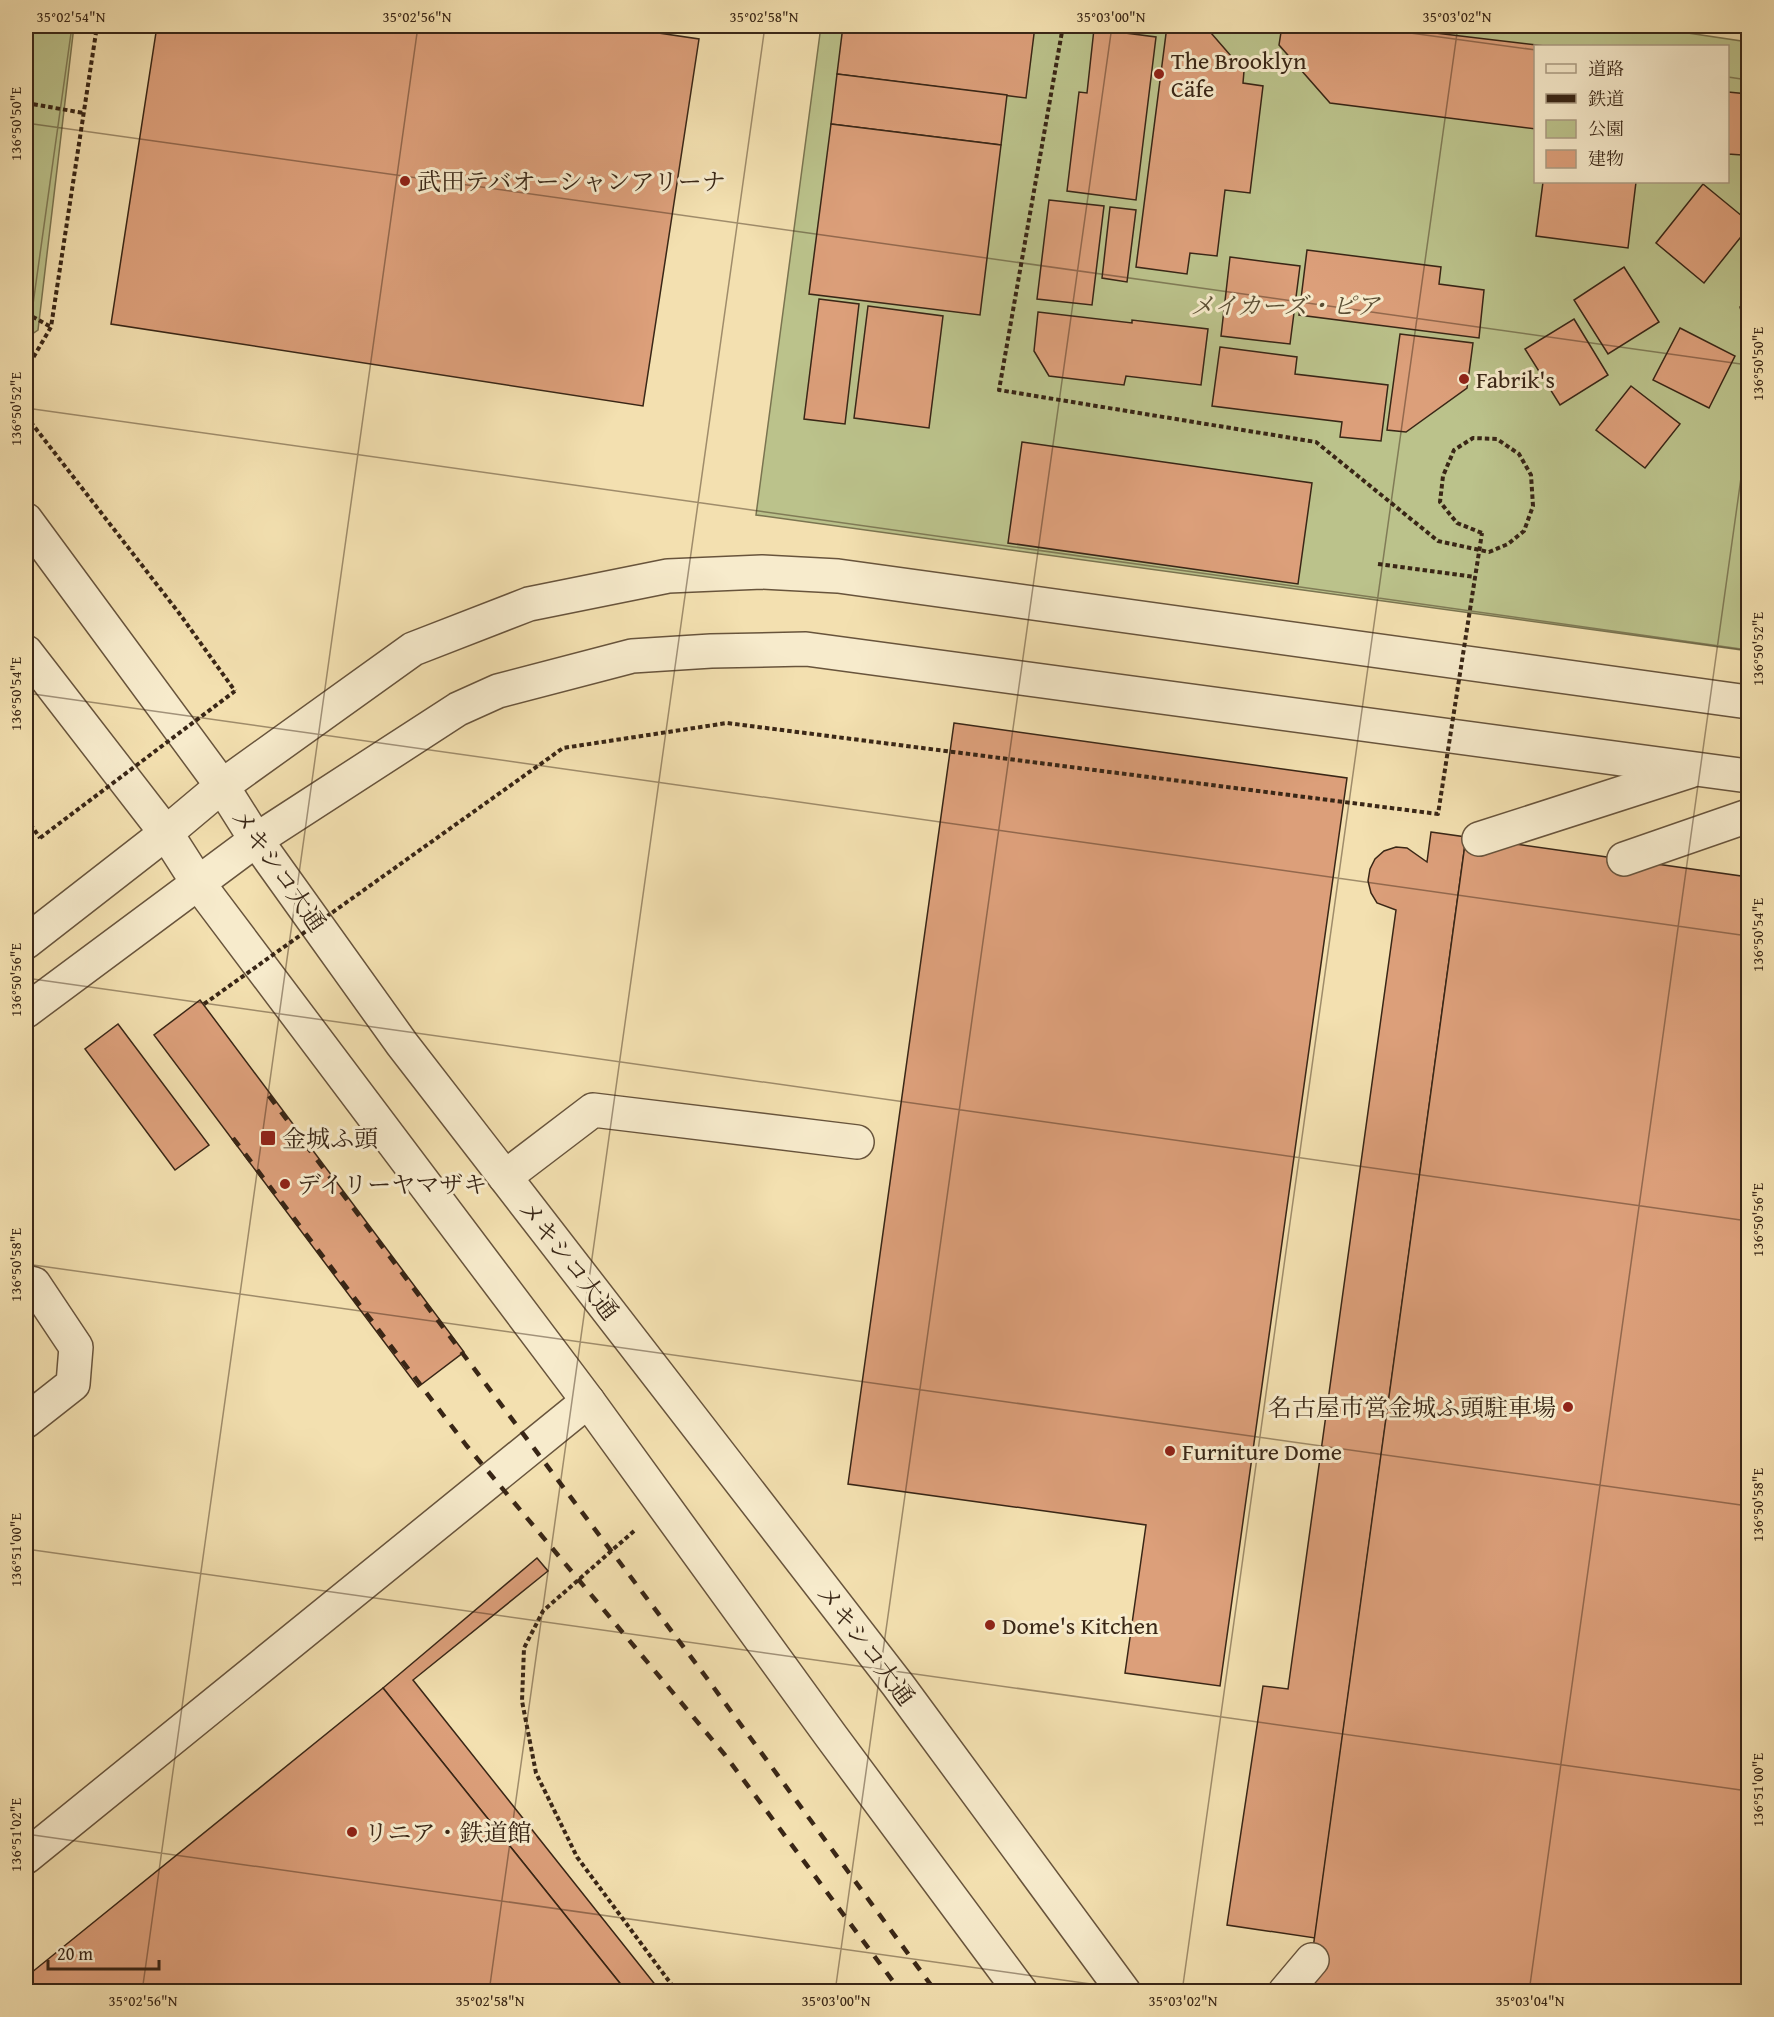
<svg xmlns="http://www.w3.org/2000/svg" width="1774" height="2017" font-family="'Gentium Book Plus','Noto Serif JP',serif">
<style>
.green{fill:#bbc28b;stroke:#7a7450;stroke-width:1.5;fill-rule:evenodd}
.building{fill:#dc9f7a;stroke:#392616;stroke-width:1.5}
.lines{fill:none;stroke-linecap:round;stroke-linejoin:round}
.minor-casing{stroke:#68543c;stroke-width:36}
.path{stroke:#392616;stroke-width:4;stroke-dasharray:4.5 3;stroke-linecap:butt}
.minor{stroke:#f7ebcc;stroke-width:33}
.rail{stroke:#392616;stroke-width:4.5;stroke-dasharray:10 10;stroke-linecap:butt}
.path-bridge{stroke:#392616;stroke-width:4;stroke-dasharray:4.5 3;stroke-linecap:butt}
.ticks{fill:none;stroke:#392616;stroke-width:1.5;stroke-opacity:0.45}
.poi-dot{fill:#8f2418;stroke:#f7ebcc;stroke-width:2}
.labels{text-anchor:middle;dominant-baseline:central;stroke-width:6;stroke-linejoin:round;paint-order:stroke}
.poi-label{font-size:24px;fill:#392616;stroke:#f7ebcc;text-anchor:start}
.park-label{font-size:24px;font-style:italic;fill:#5a4d33;stroke:#f7ebcc}
.street-label{font-size:24px;fill:#392616;stroke:#f7ebcc}
.neatline{fill:none;stroke:#392616;stroke-width:2}
.ticks-label{font-size:15px;text-anchor:middle;fill:#392616}
</style>
<rect width="100%" height="100%" fill="#f3e0b0"/>
<filter id="stains"><feTurbulence type="fractalNoise" baseFrequency=".00333" numOctaves="4"/><feColorMatrix values="0 0 0 0 .2 0 0 0 0 .09 0 0 0 0 .02 0 0 0 .5 -.17"/></filter>
<radialGradient id="worn" r=".72"><stop offset=".6" stop-color="#630" stop-opacity="0"/><stop offset="1" stop-color="#630" stop-opacity=".3"/></radialGradient>
<g class="green">
<path d="M26,26H74L38,330L26,338Z"/>
<path d="M821,26H1641L1748,42V651L756,515ZM1536,46H1728V182H1536Z"/>
</g>
<g class="building">
<path d="M157,26H611L699,39L643,406L111,324Z"/>
<path d="M843,26H1035L1026,98L837,74Z"/>
<path d="M1167,26H1205L1244,71L1243,83L1263,86L1250,193L1225,190L1217,256L1190,253L1187,274L1136,267Z"/>
<path d="M1282,26H1376L1545,46H1536V129L1330,103L1279,45Z"/>
<path d="M1094,29L1156,37L1136,200L1067,191L1079,92L1087,93Z"/>
<path d="M837,74L1007,95L1001,145L831,124Z"/>
<path d="M1728,92L1748,94L1742,155L1728,154Z"/>
<path d="M831,124L1001,145L980,315L809,294Z"/>
<path d="M1543,182H1636L1628,248L1536,236Z"/>
<path d="M1703,184L1748,221V228L1704,283L1656,243Z"/>
<path d="M1049,200L1104,206L1092,305L1037,299Z"/>
<path d="M1110,207L1136,210L1127,282L1102,278Z"/>
<path d="M1307,250L1441,267L1439,284L1484,290L1479,338L1299,315Z"/>
<path d="M1230,257L1300,266L1290,344L1221,336Z"/>
<path d="M1624,267L1659,322L1608,354L1574,300Z"/>
<path d="M819,299L859,304L845,424L804,419Z"/>
<path d="M1748,305V334L1740,307Z"/>
<path d="M868,306L943,316L929,428L854,418Z"/>
<path d="M1038,312L1132,323V320L1208,329L1201,385L1126,376L1124,385L1049,376L1034,351Z"/>
<path d="M1574,319L1608,375L1560,405L1525,349Z"/>
<path d="M1680,328L1735,356L1709,408L1653,380Z"/>
<path d="M1400,334L1473,343L1467,388L1406,432L1387,430Z"/>
<path d="M1220,347L1297,357L1295,374L1388,385L1381,441L1340,437L1342,422L1212,406Z"/>
<path d="M1631,386L1680,424L1645,468L1596,430Z"/>
<path d="M1022,442L1312,483L1298,584L1008,543Z"/>
<path d="M954,723L1347,778L1220,1686L1125,1673L1146,1525L848,1484Z"/>
<path d="M1431,832L1466,837L1315,1938L1227,1925L1263,1686L1288,1689L1396,910L1377,903L1371,893L1368,881L1370,869L1375,859L1384,851L1396,847L1407,848L1427,862Z"/>
<path d="M1466,837L1748,877V1992H1307Z"/>
<path d="M200,1000L464,1352L418,1387L154,1035Z"/>
<path d="M118,1024L209,1145L175,1170L85,1049Z"/>
<path d="M537,1558L548,1571L413,1680L661,1992H627L383,1688Z"/>
<path d="M383,1688L627,1992H26V1977Z"/>
</g>
<g class="lines">
<g class="minor-casing">
<g id="minor">
<path d="M26,520L222,786L256,840L402,1044L898,1685L1124,1992"/>
<path d="M26,652L166,833L198,883L588,1401L831,1736L1021,1992"/>
<path d="M1479,839L1690,771"/>
<path d="M1624,859L1748,816"/>
<path d="M26,942L166,833L222,786L413,649L529,604L668,576L762,572L838,576L1748,702"/>
<path d="M26,1011L256,840L458,709L498,691L632,656L711,651L806,649L1748,776"/>
<path d="M505,1177L593,1110L857,1142"/>
<path d="M26,1282L34,1284L76,1347L73,1384L26,1421"/>
<path d="M26,1857L588,1401"/>
<path d="M1285,1992L1312,1960"/>
</g>
</g>
<g class="path">
<path d="M1063,26L999,390L1316,442L1438,541L1489,552L1508,544L1524,531L1533,506L1531,475L1519,454L1497,439L1473,438L1454,450L1443,476L1440,502L1457,523L1482,533"/>
<path d="M26,103L84,113"/>
<path d="M26,313L51,327"/>
<path d="M26,370L51,327L97,26"/>
<path d="M26,416L179,613L235,691"/>
<path d="M1378,564L1475,577"/>
<path d="M26,818L40,838"/>
<path d="M634,1531L543,1611L524,1648L522,1701L536,1773L577,1857L677,1992"/>
</g>
<use href="#minor" class="minor"/>
<g class="rail">
<path d="M269,1096L706,1677L936,1992"/>
<path d="M233,1138L466,1445L725,1755L901,1992"/>
</g>
<g class="path-bridge">
<path d="M40,838L235,691"/>
<path d="M204,1004L563,748L727,723L1438,814L1482,533"/>
</g>
</g>
<path class="ticks" d="M1359,26L1536,50M1728,77L1748,80M26,123L1748,365M26,354L72,26M26,408L1748,650M26,693L1748,936M26,978L1748,1221M26,1264L1748,1506M26,1549L1748,1791M26,1834L1148,1992M142,1992L418,26M489,1992L765,26M835,1992L1112,26M1182,1992L1458,26M1529,1992L1748,428"/>
<g class="poi-dot">
<circle cx="1159" cy="74" r="6"/>
<circle cx="405" cy="181" r="6"/>
<circle cx="1464" cy="379" r="6"/>
<rect x="260" y="1130" width="16" height="16" rx="3"/>
<circle cx="285" cy="1184" r="6"/>
<circle cx="1568" cy="1407" r="6"/>
<circle cx="1170" cy="1451" r="6"/>
<circle cx="990" cy="1625" r="6"/>
<circle cx="352" cy="1832" r="6"/>
</g>
<g class="labels">
<g class="poi-label">
<text x="1171" y="60">The Brooklyn<tspan x="1171" dy="28">Cäfe</tspan></text>
<text x="417" y="181">武田テバオーシャンアリーナ</text>
<text x="1476" y="379">Fabrik's</text>
<text x="282" y="1138">金城ふ頭</text>
<text x="297" y="1184">デイリーヤマザキ</text>
<text x="1556" y="1407" text-anchor="end">名古屋市営金城ふ頭駐車場</text>
<text x="1182" y="1451">Furniture Dome</text>
<text x="1002" y="1625">Dome's Kitchen</text>
<text x="364" y="1832">リニア・鉄道館</text>
</g>
<g class="park-label">
<text x="1285" y="305">メイカーズ・ピア</text>
</g>
<g class="street-label">
<text transform="translate(279 870) rotate(55)">メキシコ大通</text>
<text transform="translate(569 1260) rotate(52)">メキシコ大通</text>
<text transform="translate(866 1645) rotate(53)">メキシコ大通</text>
</g>
</g>
<rect width="1774" height="2017" fill="none" stroke="#f3e0b0" stroke-width="66"/>
<rect x="1534" y="45" width="195" height="138" fill="#f7ebcc" stroke="#ab9c83" stroke-width="1.5"/>
<rect x="1546" y="64" width="30" height="9" fill="#f7ebcc" stroke="#ab9c83" stroke-width="1.5"/>
<text x="1588" y="75" font-size="18" fill="#392616">道路</text>
<rect x="1546" y="94" width="30" height="9" fill="#392616" stroke="#ab9c83" stroke-width="1.5"/>
<text x="1588" y="105" font-size="18" fill="#392616">鉄道</text>
<rect x="1546" y="120" width="30" height="18" fill="#bbc28b" stroke="#ab9c83" stroke-width="1.5"/>
<text x="1588" y="135" font-size="18" fill="#392616">公園</text>
<rect x="1546" y="150" width="30" height="18" fill="#dc9f7a" stroke="#ab9c83" stroke-width="1.5"/>
<text x="1588" y="165" font-size="18" fill="#392616">建物</text>
<path d="M48 1960v9h111v-9" fill="none" stroke="#392616" stroke-width="3"/>
<text x="57" y="1960" font-size="18" fill="#392616" stroke="#f7ebcc" stroke-width="4.5" paint-order="stroke">20 m</text>
<rect x="33" y="33" width="1708" height="1951" class="neatline"/>
<g class="ticks-label">
<text x="71" y="22">35°02'54"N</text>
<text x="417" y="22">35°02'56"N</text>
<text x="764" y="22">35°02'58"N</text>
<text x="1111" y="22">35°03'00"N</text>
<text x="1457" y="22">35°03'02"N</text>
<text transform="translate(16 124) rotate(-90)" y="5">136°50'50"E</text>
<text transform="translate(1758 364) rotate(-90)" y="5">136°50'50"E</text>
<text transform="translate(16 409) rotate(-90)" y="5">136°50'52"E</text>
<text transform="translate(1758 649) rotate(-90)" y="5">136°50'52"E</text>
<text transform="translate(16 694) rotate(-90)" y="5">136°50'54"E</text>
<text transform="translate(1758 935) rotate(-90)" y="5">136°50'54"E</text>
<text transform="translate(16 980) rotate(-90)" y="5">136°50'56"E</text>
<text transform="translate(1758 1220) rotate(-90)" y="5">136°50'56"E</text>
<text transform="translate(16 1265) rotate(-90)" y="5">136°50'58"E</text>
<text transform="translate(1758 1505) rotate(-90)" y="5">136°50'58"E</text>
<text transform="translate(16 1550) rotate(-90)" y="5">136°51'00"E</text>
<text transform="translate(1758 1790) rotate(-90)" y="5">136°51'00"E</text>
<text transform="translate(16 1835) rotate(-90)" y="5">136°51'02"E</text>
<text x="143" y="2006">35°02'56"N</text>
<text x="490" y="2006">35°02'58"N</text>
<text x="836" y="2006">35°03'00"N</text>
<text x="1183" y="2006">35°03'02"N</text>
<text x="1530" y="2006">35°03'04"N</text>
</g>
<rect width="100%" height="100%" filter="url(#stains)"/>
<rect width="100%" height="100%" fill="url(#worn)"/>
</svg>
